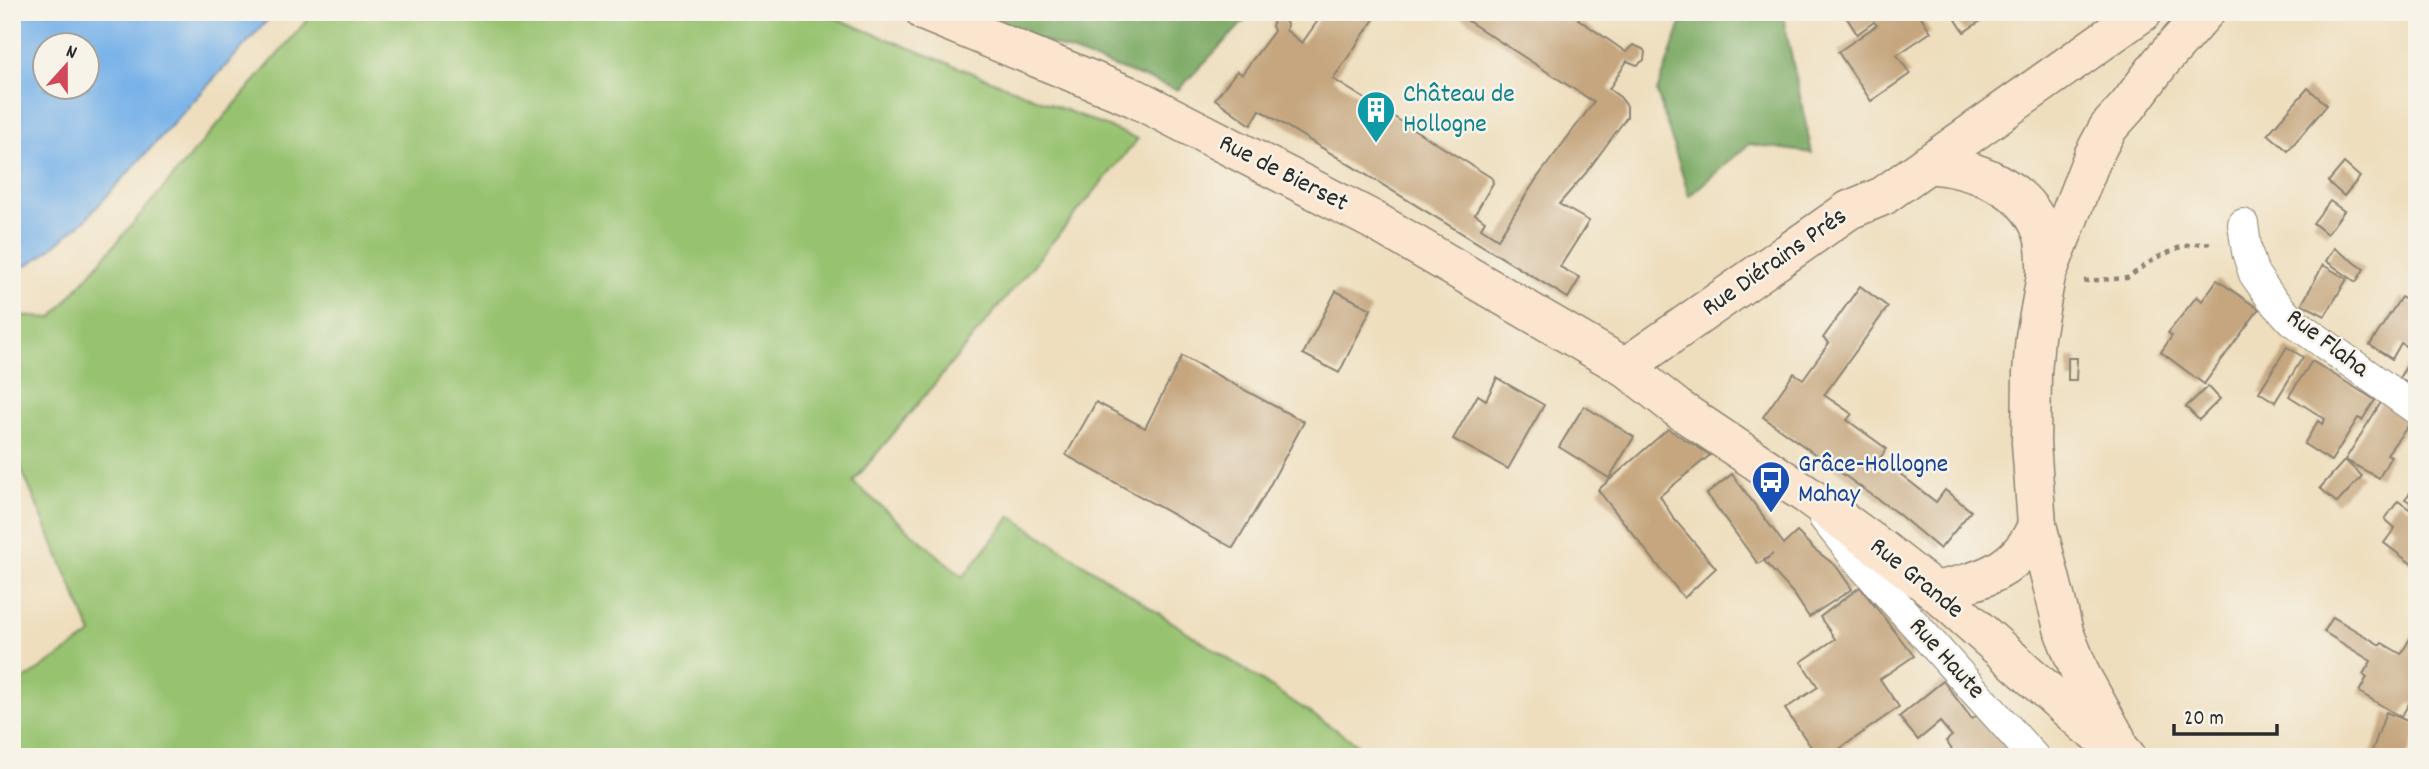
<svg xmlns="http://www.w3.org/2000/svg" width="2429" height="769" font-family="Dekko,sans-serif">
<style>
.green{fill:#97c26f;stroke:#61764d;stroke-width:2}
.forest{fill:#79a862;stroke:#526a46;stroke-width:2}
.water{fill:#78b2e9;stroke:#526e8a;stroke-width:2;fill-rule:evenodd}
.building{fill:#c5a67e}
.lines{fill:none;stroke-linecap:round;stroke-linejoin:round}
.street-casing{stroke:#8c8474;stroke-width:32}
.secondary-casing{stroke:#8c8474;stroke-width:41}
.path{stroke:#8c8474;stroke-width:4.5;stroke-dasharray:5 5;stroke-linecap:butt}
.street{stroke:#fff;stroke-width:30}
.secondary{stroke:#fbe5cf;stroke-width:38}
.labels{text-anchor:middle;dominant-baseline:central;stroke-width:5;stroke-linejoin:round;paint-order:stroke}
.culture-label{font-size:26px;fill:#0d838f;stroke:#f7f3e8;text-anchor:start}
.street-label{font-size:26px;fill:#2b2b2b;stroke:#f7f3e8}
.transit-label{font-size:26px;fill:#164399;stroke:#f7f3e8;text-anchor:start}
</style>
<rect width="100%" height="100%" fill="#f7f3e8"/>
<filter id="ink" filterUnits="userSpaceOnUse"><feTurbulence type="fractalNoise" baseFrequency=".0143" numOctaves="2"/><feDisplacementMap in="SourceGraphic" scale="14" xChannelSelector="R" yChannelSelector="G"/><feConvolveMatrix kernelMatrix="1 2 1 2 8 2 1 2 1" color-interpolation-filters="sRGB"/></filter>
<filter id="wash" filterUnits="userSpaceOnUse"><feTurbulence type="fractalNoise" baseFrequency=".00686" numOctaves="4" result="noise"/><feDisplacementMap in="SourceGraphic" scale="28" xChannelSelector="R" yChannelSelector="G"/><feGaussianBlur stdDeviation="1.57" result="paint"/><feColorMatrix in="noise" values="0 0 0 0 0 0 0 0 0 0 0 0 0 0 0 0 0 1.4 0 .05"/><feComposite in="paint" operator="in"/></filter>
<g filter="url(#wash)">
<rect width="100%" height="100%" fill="#eedebd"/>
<path class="green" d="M314,12H820L1138,139L853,482L963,577L1011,516L1356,743L1370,757H12V688L92,634L12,447V315L52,318Z"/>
<g class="forest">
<path d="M963,12H1253L1178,90Z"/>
<path d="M1685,12H1782L1812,153L1749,144L1689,196L1657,92Z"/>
</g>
<path class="water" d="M12,12H275L84,221L42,256L20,269L12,268ZM46,46H88V88H46Z"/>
<g id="blocks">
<g class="building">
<path d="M1324,12H1379L1333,79L1492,178L1493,183L1475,214L1485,221L1481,228L1498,239L1537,178L1594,102L1454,12H1583L1578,19L1626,52L1633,45L1643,49L1645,52L1644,60L1637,65L1627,61L1609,89L1620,97L1627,106V117L1586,173L1559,204L1589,221L1560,267L1580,278L1568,298L1260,110L1251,125L1215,99L1237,71L1242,74L1274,31L1272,26L1274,20L1283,19L1287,24L1286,30L1302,43Z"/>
<path d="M1843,12H1918L1931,32L1897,55L1910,74L1871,101L1838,52L1877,25L1874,22L1857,34Z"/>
<path d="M1951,12H1994L1964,32Z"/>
<path d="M2308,88L2327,105L2288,151L2268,134Z"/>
<path d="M2344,163L2360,177L2344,196L2328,182Z"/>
<path d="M2330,201L2344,211L2327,234L2313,223Z"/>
<path d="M2334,248L2364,269L2356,282L2326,261Z"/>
<path d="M2323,265L2347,279L2325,316L2302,304Z"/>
<path d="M2217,280L2259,309L2204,384L2161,352L2172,336L2168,333L2197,296L2202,301Z"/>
<path d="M1860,286L1888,307L1824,395L1852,414L1847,420L1887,449L1880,458L1936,502L1945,490L1971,511L1940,549L1897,513L1763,417L1794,373L1803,379L1829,343L1823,338Z"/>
<path d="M1336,291L1371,309L1339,373L1303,354Z"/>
<path d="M2401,297L2417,307L2415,353L2417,354V389L2399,378L2415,353L2401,343L2392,359L2370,345Z"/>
<path d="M2287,347L2303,357L2275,402L2259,392Z"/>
<path d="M1182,356L1304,422L1264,496L1233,548L1066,455L1096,402L1145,428Z"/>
<path d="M2068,358H2077L2076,380H2068Z"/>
<path d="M2312,361L2375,400L2362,420L2358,418L2331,461L2304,444L2318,421L2322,424L2325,419L2289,396Z"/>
<path d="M1497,378L1544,405L1508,469L1453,439L1478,395L1486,400Z"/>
<path d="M2208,386L2220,399L2199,420L2186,407Z"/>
<path d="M2385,396L2414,418L2387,454L2391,456L2379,478L2345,460Z"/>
<path d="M1584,406L1634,437L1609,478L1559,447Z"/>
<path d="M1668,429L1710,455L1660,496L1674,519L1716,568L1684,598L1598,490Z"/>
<path d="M2345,460L2362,476L2337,503L2320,488Z"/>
<path d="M1732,474L1784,544L1797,532L1814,549L1836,566L1852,589L1809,617L1794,594L1764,561L1773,554L1758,564L1707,494Z"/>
<path d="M2417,484V568L2384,543L2395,528L2385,519L2398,501L2409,509L2413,504L2405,499Z"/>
<path d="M1860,587L1914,656L1880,679L1899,707L1828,757H1818L1785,709L1818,687L1801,662L1835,639L1820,617Z"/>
<path d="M2333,617L2380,645L2382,643L2401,654L2414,632L2417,633V698L2413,704L2410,702L2401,717L2359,692L2367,677L2363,674L2371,661L2324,632Z"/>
<path d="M1943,681L1972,719L1983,712L2015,753L2009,757H1957L1946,741L1952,736L1940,722L1918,740L1899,717Z"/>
<path d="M2386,712L2417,725V735L2407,757H2370Z"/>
</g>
</g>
</g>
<g filter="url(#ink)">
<use href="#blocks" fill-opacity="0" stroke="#8c8474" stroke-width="2"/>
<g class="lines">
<g class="street-casing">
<g id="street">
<path d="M2243,224L2247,252L2254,274L2271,298L2291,320L2417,410"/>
<path d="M1824,518L1858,561L2034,757"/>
</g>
</g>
<g class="secondary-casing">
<g id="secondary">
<path d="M925,12L1135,98L1371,219L1625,367L1677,408L1807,495L1883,550L1935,591L2088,727L2121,750L2127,757"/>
<path d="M1928,164C1973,168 2024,185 2041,230C2047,244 2046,260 2046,274"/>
<path d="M1625,367L1849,210L1883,196L2143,12"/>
<path d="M1935,591C1980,581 2018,572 2037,525"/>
<path d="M2116,738L2081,675L2064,632L2037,525L2031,443L2032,373L2035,337L2046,276L2093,156L2108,128L2128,106L2160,63L2205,12"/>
</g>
</g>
<path class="path" d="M2084,281L2127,278L2156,258L2178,248L2194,244L2213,243"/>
<use href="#street" class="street"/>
<use href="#secondary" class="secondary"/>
</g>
</g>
<defs>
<g id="building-pin" transform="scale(2.0125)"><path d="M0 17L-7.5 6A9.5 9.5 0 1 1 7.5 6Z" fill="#0f9aa8" stroke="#f7f3e8"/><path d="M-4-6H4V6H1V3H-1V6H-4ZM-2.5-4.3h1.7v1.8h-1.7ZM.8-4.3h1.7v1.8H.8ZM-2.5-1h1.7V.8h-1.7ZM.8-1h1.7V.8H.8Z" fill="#fff"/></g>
<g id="bus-pin" transform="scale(2.0125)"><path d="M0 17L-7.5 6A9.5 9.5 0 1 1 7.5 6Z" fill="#1a4fb4" stroke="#f7f3e8"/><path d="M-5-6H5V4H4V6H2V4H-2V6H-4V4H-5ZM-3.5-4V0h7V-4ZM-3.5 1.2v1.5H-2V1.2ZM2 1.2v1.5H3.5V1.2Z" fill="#fff"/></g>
</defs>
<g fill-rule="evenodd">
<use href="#building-pin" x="1376" y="110"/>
<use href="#bus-pin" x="1771" y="480"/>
</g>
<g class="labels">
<g class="culture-label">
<text x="1403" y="95">Château de<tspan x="1403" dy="30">Hollogne</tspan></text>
</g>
<g class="street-label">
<text transform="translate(1283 174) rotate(27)">Rue de Bierset</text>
<text transform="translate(1775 263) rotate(-35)">Rue Diérains Prés</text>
<text transform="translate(2327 344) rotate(37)">Rue Flaha</text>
<text transform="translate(1916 579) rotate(39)">Rue Grande</text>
<text transform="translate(1946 659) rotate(48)">Rue Haute</text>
</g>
<g class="transit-label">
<text x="1798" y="465">Grâce-Hollogne<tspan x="1798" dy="30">Mahay</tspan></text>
</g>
</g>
<rect width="2429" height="769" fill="none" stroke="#f7f3e8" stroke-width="42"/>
<g transform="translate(66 66) rotate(21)"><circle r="33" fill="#f7f3e8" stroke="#a5a39c" stroke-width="2"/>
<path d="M0-5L12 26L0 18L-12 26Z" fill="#d1495b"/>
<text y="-10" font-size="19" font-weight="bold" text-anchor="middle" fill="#2b2b2b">N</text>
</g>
<path d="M2174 724v10h103v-10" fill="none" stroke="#2b2b2b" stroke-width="3.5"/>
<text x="2184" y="724" font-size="21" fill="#2b2b2b" stroke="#f7f3e8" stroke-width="5" paint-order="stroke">20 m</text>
</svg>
